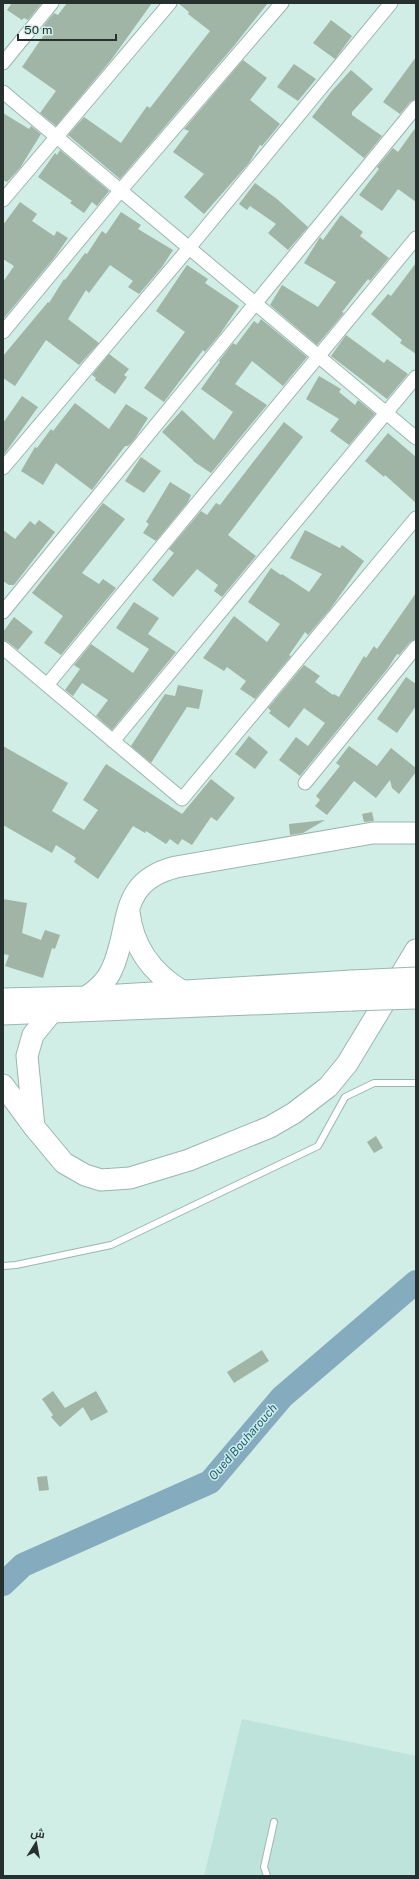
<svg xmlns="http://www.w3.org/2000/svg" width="419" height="1879" font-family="'Public Sans',Cairo,sans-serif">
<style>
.built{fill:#bde3da}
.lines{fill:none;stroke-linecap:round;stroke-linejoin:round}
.river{stroke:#85abbf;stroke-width:24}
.building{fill:#a0b5a5}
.service-casing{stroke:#9bb6b0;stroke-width:8}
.minor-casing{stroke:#9bb6b0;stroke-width:15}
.trunk-casing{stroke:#9bb6b0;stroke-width:23}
.service{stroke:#fff;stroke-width:6}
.minor{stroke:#fff;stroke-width:13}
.trunk{stroke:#fff;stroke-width:21}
.trunk-bridge-casing{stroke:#9bb6b0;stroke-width:23;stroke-linecap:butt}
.trunk-bridge{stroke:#fff;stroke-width:21}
.labels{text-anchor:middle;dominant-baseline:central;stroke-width:3;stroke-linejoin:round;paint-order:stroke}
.water-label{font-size:12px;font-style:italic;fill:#1a5d7a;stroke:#d0ede6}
</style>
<rect width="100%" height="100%" fill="#d0ede6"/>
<path class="built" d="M242,1719L416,1756V1876H204Z"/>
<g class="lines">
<path class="river" d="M3,1584L23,1565L210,1482L282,1397L416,1282"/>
</g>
<g class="building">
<path d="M12,3H40L41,4L28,20L24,18L22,20L7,10Z"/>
<path d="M67,3H152L111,60L56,126L40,113L56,91L22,67L46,32L41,29L54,13L58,15Z"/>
<path d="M178,3H268L233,47L120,179L68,135L84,117L121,143L147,106L150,108L210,31L188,14L189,12Z"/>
<path d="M331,20L352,36L335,59L313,43Z"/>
<path d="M416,57V99L410,102L400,114L383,102Z"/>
<path d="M243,60L267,78L250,100L280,124L262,146L260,145L249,163L204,214L184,197L204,174L173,152L189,131L184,129Z"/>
<path d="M294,64L316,79L298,101L277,87Z"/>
<path d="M351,70L373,89L352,112V115L382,136L364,158L312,117L331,92Z"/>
<path d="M3,113L29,129L31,126L41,134L20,168L7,182L3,180Z"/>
<path d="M416,127V202L398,189L382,211L359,195L379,169L377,167L393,148L398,152Z"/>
<path d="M60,150L109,191L97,206L92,202L84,213L70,203L72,201L38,177L55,153L57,155Z"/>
<path d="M255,183L277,199L308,227L288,250L268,233L276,224L250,206L247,210L239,204Z"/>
<path d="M20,202L37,214L32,221L54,236L57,231L68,238L54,258L3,319V282L14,266L3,259V225Z"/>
<path d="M121,212L141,225L138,229L173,250L162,267L139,294L128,287L133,281L110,265L89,293L86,290L68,319L99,343L79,365L46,340L15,386L3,378V356L48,302L49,303L64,279L65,280L85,253L87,254L102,231L106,234Z"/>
<path d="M341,215L363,232L360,236L389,258L370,281L368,279L342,312L344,313L317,345L270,305L282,285L318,307L336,282L304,263L320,237L323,240Z"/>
<path d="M416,263V354L400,343L402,340L371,314L388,294L391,296Z"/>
<path d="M187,265L208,279L205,283L239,306L220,334L205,352L203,350L164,402L144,388L185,332L156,311Z"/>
<path d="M261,319L307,357L283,386L252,361L235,384L267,405L211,473L193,461V460L162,432L182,410L214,440L233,412L201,389L220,362L219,361L233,343L236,345L254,321L258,324Z"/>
<path d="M346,335L384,363L387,359L408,374L387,399L331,356Z"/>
<path d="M109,354L129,369L124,375L127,377L115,394L95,380L96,378L92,375Z"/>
<path d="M319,376L341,389L339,392L355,405L358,400L375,414L349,445L330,431L339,419L306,399Z"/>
<path d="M22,396L38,407L3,456V423Z"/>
<path d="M75,403L109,429L126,404L148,418L134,440L128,446H125L92,490L56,463L43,485L21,471L35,447L37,448L51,429L53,431Z"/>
<path d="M284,422L303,437L228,535L256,556L222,597L214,591L218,585L197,569L173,597L152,580L174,553L169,549L201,511L207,515L216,503L220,505Z"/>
<path d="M388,433L416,457V503L385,475L384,477L365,461Z"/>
<path d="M141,457L161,471L144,493L125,481Z"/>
<path d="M170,482L191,495L188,502L156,541L143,533L149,524L146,522Z"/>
<path d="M103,503L125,519L82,573L99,584L103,579L116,588L61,655L44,643L63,616L32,593Z"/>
<path d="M39,520L55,532L14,585H9L3,581V530L15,539L30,521L35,525Z"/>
<path d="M305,530L340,548L342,545L364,561L331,608L308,635L305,632L289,655L291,656L255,699L240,689L246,681L227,667L224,671L203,658L234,616L267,642L280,624L248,602L271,568L281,575L282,574L309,592L322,574L290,558Z"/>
<path d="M416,593V639L410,642L399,655L397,654L388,668L300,776L279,760L296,737L308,746L325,723L304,708L289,728L269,713L271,711L268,708L304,665L320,676L315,682L333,695L334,694L339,697L364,656L366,658L374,646L377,649Z"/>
<path d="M134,602L159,618L148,634L176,652L112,730L96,716L108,700L82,683L73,696L65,690L80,669L74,665L91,644L133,673L149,649L116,628Z"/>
<path d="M14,617L33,632L18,650L8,642L3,640V632Z"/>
<path d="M406,677L416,684V706L397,733L377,719Z"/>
<path d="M178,685L203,690L199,709L187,707L151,763L131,746L165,694L175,696Z"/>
<path d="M249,736L268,752L255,769L235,754Z"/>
<path d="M3,746L68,783L52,811L84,830L98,810L83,800L106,764L182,814L211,779L235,798L217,821L211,817L192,845L182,839L178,845L170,839L166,844L146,831L145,833L133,826L98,879L74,862L76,858L56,845L52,853L3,825Z"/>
<path d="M349,746L377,766L391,748L416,768V772L399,794L392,788L390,780L376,798L354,781L327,815L315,806L320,800L316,796L340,766L336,763Z"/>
<path d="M372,812L374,821L364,822L362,814Z"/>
<path d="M325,820L303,833L290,835L289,824Z"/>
<path d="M3,899L27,903L22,933L41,940L45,930L60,935L55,949L52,948L43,978L5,966L9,955L3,954Z"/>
<path d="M376,1136L383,1148L374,1153L367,1142Z"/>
<path d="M262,1350L269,1361L234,1383L227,1372Z"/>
<path d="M53,1391L65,1408L96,1391L108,1412L91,1421L83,1407L60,1427L51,1417L53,1415L42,1399Z"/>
<path d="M47,1476L49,1490L39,1491L37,1477Z"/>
</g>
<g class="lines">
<g class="service-casing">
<g id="service">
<path d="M3,1266L16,1265L111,1245L318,1146L345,1097L374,1083H416"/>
<path d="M267,1876L264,1867L274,1822"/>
</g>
</g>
<g class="minor-casing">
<g id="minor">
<path d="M3,63L52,3"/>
<path d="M3,92L416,438"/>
<path d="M3,200L170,3"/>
<path d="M3,332L120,191L282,3"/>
<path d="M3,468L189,248L391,3"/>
<path d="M3,612L416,107"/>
<path d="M3,648L182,799L416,518"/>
<path d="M47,685L416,238"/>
<path d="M113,741L416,377"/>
<path d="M305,783L416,647"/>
</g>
</g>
<g class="trunk-casing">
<g id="trunk">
<path d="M129,912C133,947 152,973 182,991"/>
<path d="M86,997C97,990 107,981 112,969C132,926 116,882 176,867L373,833H416"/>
<path d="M3,999L86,997L352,981"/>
<path d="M3,1014L352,1000"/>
<path d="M3,1085L34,1127L27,1056L33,1035L51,1013"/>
<path d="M34,1127L64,1163L85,1175L101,1180L130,1178L189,1160L270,1127L294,1113L328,1087L347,1064L416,950"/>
</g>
</g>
<use href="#service" class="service"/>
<use href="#minor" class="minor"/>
<use href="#trunk" class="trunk"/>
<g class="trunk-bridge-casing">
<g id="trunk-bridge">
<path d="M352,981L416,978"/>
<path d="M352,1000L416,998"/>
</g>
</g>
<use href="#trunk-bridge" class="trunk-bridge"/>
</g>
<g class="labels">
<g class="water-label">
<text transform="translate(243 1442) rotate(-49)">Oued Bouharouch</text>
</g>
</g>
<rect width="419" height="1879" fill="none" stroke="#26312f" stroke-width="8"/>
<g transform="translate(36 1843) rotate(11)" stroke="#d0ede6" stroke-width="3" paint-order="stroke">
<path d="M0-3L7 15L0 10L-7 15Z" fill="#26312f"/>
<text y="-6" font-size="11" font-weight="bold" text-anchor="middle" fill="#26312f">ش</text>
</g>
<path d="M18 34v6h98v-6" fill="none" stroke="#26312f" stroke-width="2"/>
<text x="24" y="34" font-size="12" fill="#26312f" stroke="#d0ede6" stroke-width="3" paint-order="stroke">50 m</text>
</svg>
